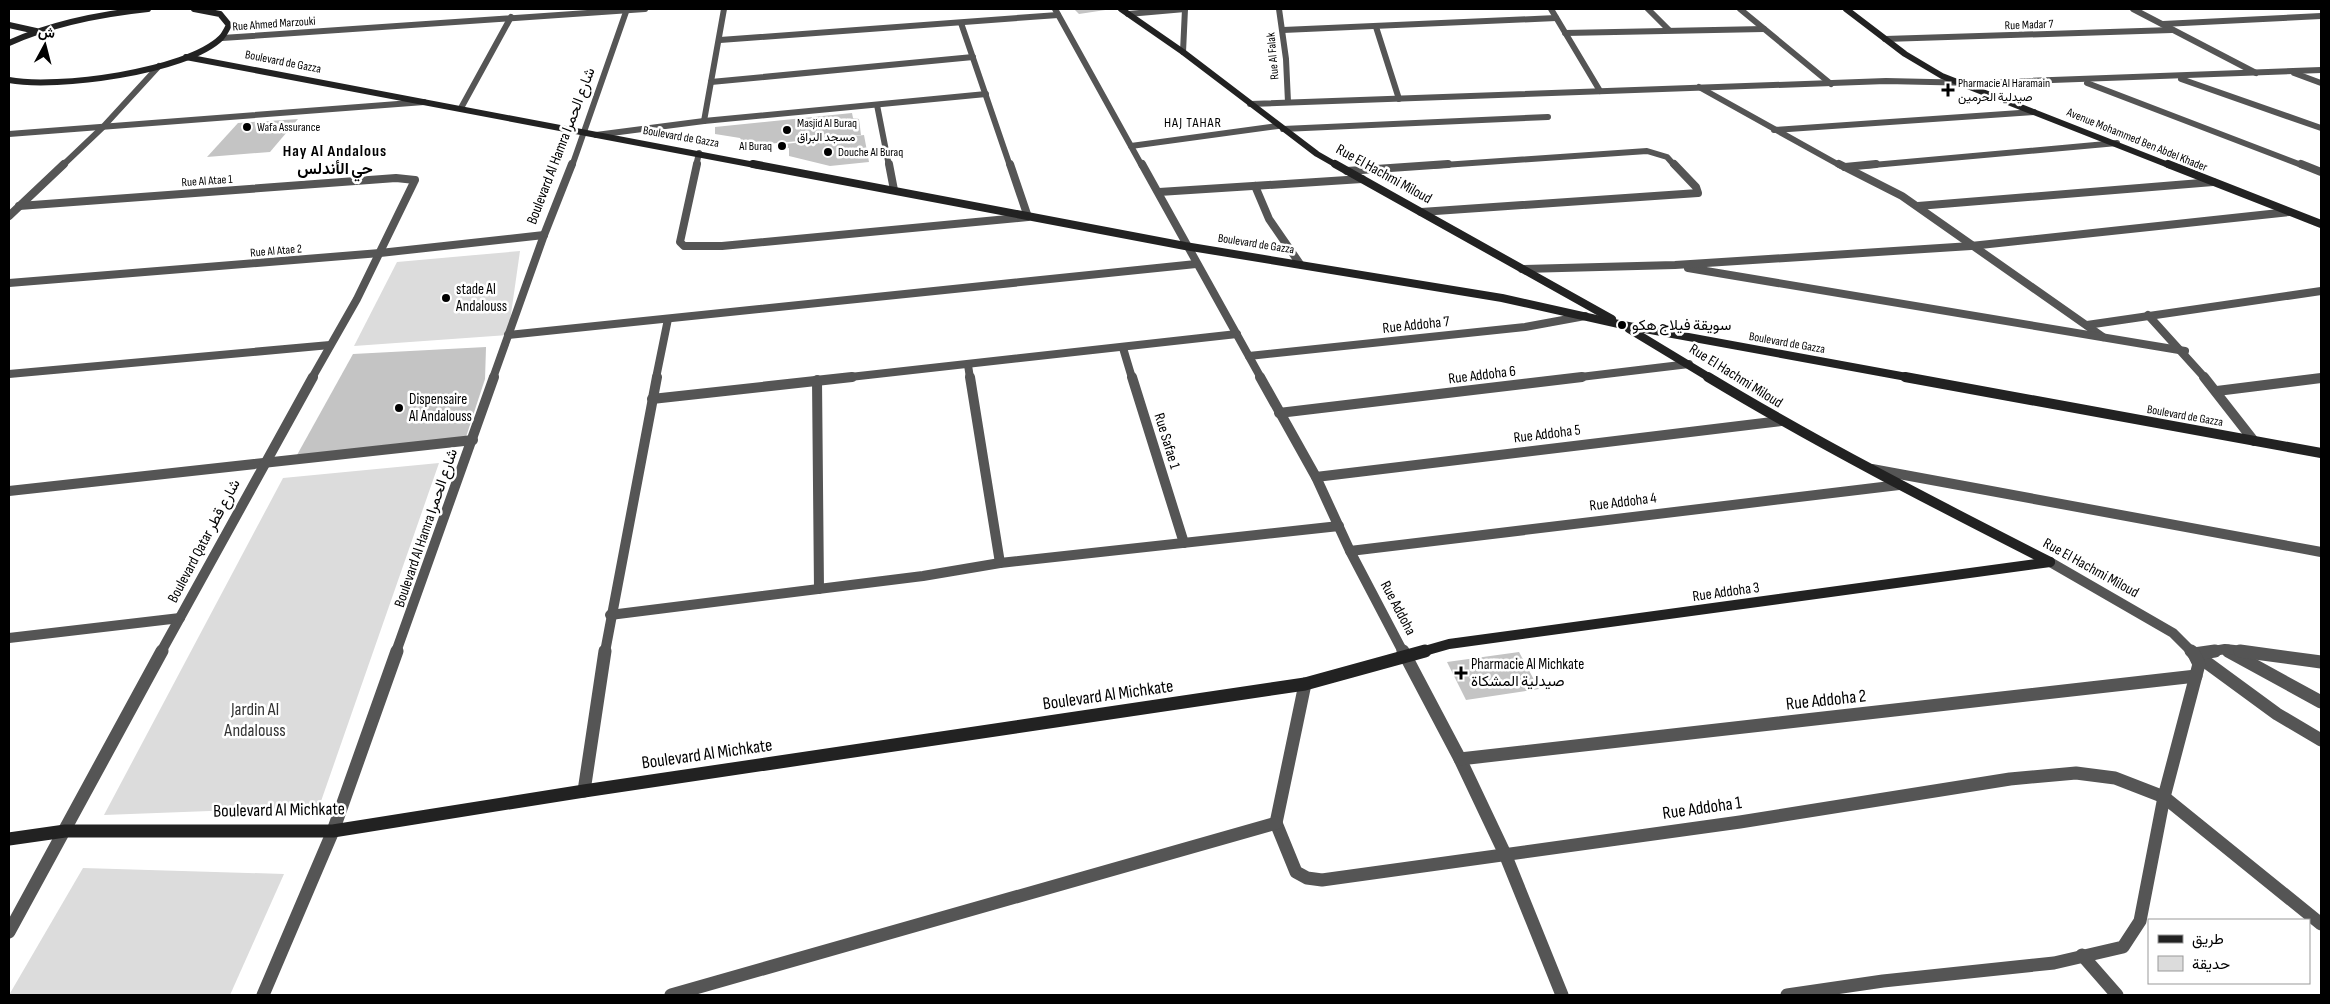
<svg xmlns="http://www.w3.org/2000/svg" width="2330" height="1004" font-family="'Sofia Sans Condensed',Vazirmatn,sans-serif">
<style>
.green{fill:#dcdcdc}
.building{fill:#c4c4c4}
.lines{fill:none;stroke-linecap:round;stroke-linejoin:round}
.lane{stroke:#555;stroke-width:13}
.street-far3{stroke:#555;stroke-width:6}
.street-far2{stroke:#555;stroke-width:8}
.street-far1{stroke:#555;stroke-width:10}
.street{stroke:#555;stroke-width:13}
.secondary-far3{stroke:#222;stroke-width:6}
.secondary-far2{stroke:#222;stroke-width:8}
.secondary-far1{stroke:#222;stroke-width:10}
.secondary{stroke:#222;stroke-width:13}
.poi-dot{fill:#000;stroke:#fff;stroke-width:2}
.labels{text-anchor:middle;dominant-baseline:central;stroke-width:5;stroke-linejoin:round;paint-order:stroke}
.far-street-label{font-size:12px;fill:#000;stroke:#fff}
.far-poi-label{font-size:12px;fill:#000;stroke:#fff;text-anchor:start}
.far-neighbourhood-label{font-size:14px;letter-spacing:1px;fill:#000;stroke:#fff}
.street-label{font-size:15px;fill:#000;stroke:#fff}
.poi-label{font-size:15px;fill:#000;stroke:#fff;text-anchor:start}
.far-district-label{font-size:16px;font-weight:bold;letter-spacing:1px;fill:#000;stroke:#fff}
.near-street-label{font-size:18px;fill:#000;stroke:#fff}
.near-park-label{font-size:18px;fill:#333;stroke:#fff}
</style>
<rect width="100%" height="100%" fill="#fff"/>
<g class="green">
<path d="M520,251L508,335L354,346L397,262Z"/>
<path d="M439,463L319,807L104,815L283,478Z"/>
<path d="M83,868L284,874L230,995H9Z"/>
</g>
<g class="building">
<path d="M1112,9L1079,14L1075,10L1084,9Z"/>
<path d="M852,113L853,118L859,119L861,135L745,146L740,138L715,134V127Z"/>
<path d="M298,119L270,152L207,157L238,123Z"/>
<path d="M864,135L869,162L830,166L789,156V148L777,149L776,145Z"/>
<path d="M486,347L485,379L466,437L297,455L353,354Z"/>
<path d="M1519,652L1539,689L1466,700L1447,662Z"/>
</g>
<g class="lines">
<path class="lane" d="M2228,651L2321,702"/>
<g class="street-far3">
<path d="M1055,9L1142,166"/>
<path d="M1279,9L1286,59L1288,102"/>
<path d="M1551,9L1600,91"/>
<path d="M1648,9L1669,30"/>
<path d="M1740,9L1831,84"/>
<path d="M2133,9L2256,73"/>
<path d="M1128,14L1185,9"/>
<path d="M961,23L1010,166"/>
<path d="M2163,24L2321,16"/>
<path d="M1376,27L1399,99"/>
<path d="M1283,30L1556,18"/>
<path d="M1565,33L1764,29"/>
<path d="M222,38L645,9"/>
<path d="M1885,39L2172,30"/>
<path d="M720,40L1058,15"/>
<path d="M1183,52L1185,9"/>
<path d="M2294,73L2321,83"/>
<path d="M2181,79L2321,128"/>
<path d="M711,82L973,57"/>
<path d="M2087,83L2304,166"/>
<path d="M1699,87L1841,166"/>
<path d="M1250,104L1886,81L1975,83L2321,70"/>
<path d="M877,105L889,166"/>
<path d="M461,108L511,17"/>
<path d="M704,121L724,9"/>
<path d="M1283,129L1548,117"/>
<path d="M1774,130L2034,112"/>
<path d="M9,134L424,102"/>
<path d="M596,135L704,121L986,94"/>
<path d="M1131,146L1278,126"/>
<path d="M62,166L103,127L159,66"/>
<path d="M572,166L627,9"/>
<path d="M696,166L699,153"/>
<path d="M1429,166L1647,151L1667,157L1675,166"/>
<path d="M1862,166L2117,143"/>
</g>
<g class="street-far2">
<path d="M697,164L680,242L684,246H722L1028,217L1010,164"/>
<path d="M889,164L894,190"/>
<path d="M1142,164L1261,378"/>
<path d="M1839,164L1902,196L2103,337"/>
<path d="M2301,164L2321,172"/>
<path d="M1845,167L1876,164"/>
<path d="M1347,171L1448,164"/>
<path d="M1255,186L1269,219L1300,264"/>
<path d="M1159,192L1362,179"/>
<path d="M19,206L396,178L415,180L357,299L312,378"/>
<path d="M1918,206L2213,182"/>
<path d="M1421,212L1698,193L1696,187L1674,164"/>
<path d="M9,216L64,164"/>
<path d="M1688,268L2185,351"/>
<path d="M1522,269L1675,265L1971,246L2289,212"/>
<path d="M9,283L380,253L544,235"/>
<path d="M2148,315L2205,378"/>
<path d="M2087,325L2321,291"/>
<path d="M508,335L1196,264"/>
<path d="M1123,348L1132,378"/>
<path d="M1249,356L1525,327L1585,316"/>
<path d="M968,365L970,378"/>
<path d="M9,374L330,345"/>
<path d="M493,378L544,235L572,164"/>
<path d="M656,378L668,319"/>
<path d="M841,378L1237,334"/>
<path d="M1572,378L1689,364"/>
</g>
<g class="street-far1">
<path d="M970,377L1000,563"/>
<path d="M1132,377L1184,543"/>
<path d="M1260,377L1316,477L1350,551L1403,652"/>
<path d="M2204,377L2254,441"/>
<path d="M817,380L819,589"/>
<path d="M2217,391L2321,378"/>
<path d="M652,399L852,377"/>
<path d="M1279,413L1582,377"/>
<path d="M1872,469L2321,552"/>
<path d="M1316,477L1781,421"/>
<path d="M9,491L473,440"/>
<path d="M1350,551L1899,485"/>
<path d="M2050,562L2173,633L2192,652"/>
<path d="M610,615L923,576L1000,563L1339,526"/>
<path d="M9,638L180,618"/>
<path d="M161,652L313,377"/>
<path d="M396,652L494,377"/>
<path d="M605,652L657,377"/>
<path d="M2208,652L2225,649L2253,652"/>
</g>
<g class="street">
<path d="M1403,651L1460,759L1505,854L1562,995"/>
<path d="M2191,651L2277,714L2321,740"/>
<path d="M2240,651L2321,662"/>
<path d="M2194,654L2215,651"/>
<path d="M1460,759L2196,676"/>
<path d="M584,791L605,651"/>
<path d="M1276,823L1296,872L1307,878L1322,880L1740,822L2010,779L2076,773L2115,778L2164,797L2321,924"/>
<path d="M1276,823L1305,684"/>
<path d="M9,932L162,651"/>
<path d="M2082,955L2117,995"/>
<path d="M263,995L333,831L397,651"/>
<path d="M671,995L1276,823"/>
<path d="M1787,995L1883,981L2054,963L2123,947L2140,921L2164,797L2199,664L2194,654"/>
</g>
<g class="secondary-far3">
<path d="M1121,9L1183,52L1317,154L1338,166"/>
<path d="M1846,9L1905,54L1942,76L2171,166"/>
<path d="M9,25L36,31"/>
<path d="M9,43C53,23 100,14 148,9"/>
<path d="M186,57L760,166"/>
<path d="M9,80C56,89 186,72 221,38C224,35 227,29 229,25L220,14L194,9"/>
</g>
<g class="secondary-far2">
<path d="M753,164L1185,246L1502,298L1623,325L1912,378"/>
<path d="M1335,164L1612,319"/>
<path d="M2168,164L2321,224"/>
<path d="M1629,329L1710,378"/>
</g>
<g class="secondary-far1">
<path d="M1708,377C1819,444 1934,503 2050,562"/>
<path d="M1905,377L2321,453"/>
<path d="M1421,652L1449,644L2050,562"/>
</g>
<path class="secondary" d="M9,839L65,831H333L584,791L1305,684L1425,651"/>
</g>
<g class="poi-dot">
<path d="M1945.5 82.5h5v5h5v5h-5v5h-5v-5h-5v-5h5z"/>
<circle cx="247" cy="127" r="5"/>
<circle cx="787" cy="130" r="5"/>
<circle cx="782" cy="146" r="5"/>
<circle cx="828" cy="152" r="5"/>
<circle cx="446" cy="298" r="5"/>
<circle cx="1622" cy="325" r="5"/>
<circle cx="399" cy="408" r="5"/>
<path d="M1458.5 665.5h5v5h5v5h-5v5h-5v-5h-5v-5h5z"/>
</g>
<g class="labels">
<g class="far-street-label">
<text transform="translate(274 24) rotate(-4)">Rue Ahmed Marzouki</text>
<text transform="translate(2029 25) rotate(-2)">Rue Madar 7</text>
<text transform="translate(1273 56) rotate(-95)">Rue Al Falak</text>
<text transform="translate(283 62) rotate(11)">Boulevard de Gazza</text>
<text transform="translate(681 137) rotate(10)">Boulevard de Gazza</text>
<text transform="translate(2137 140) rotate(22)">Avenue Mohammed Ben Abdel Khader</text>
<text transform="translate(207 181) rotate(-4)">Rue Al Atae 1</text>
<text transform="translate(1256 244) rotate(9)">Boulevard de Gazza</text>
<text transform="translate(276 251) rotate(-5)">Rue Al Atae 2</text>
<text transform="translate(1787 343) rotate(10)">Boulevard de Gazza</text>
<text transform="translate(2185 416) rotate(10)">Boulevard de Gazza</text>
</g>
<g class="far-poi-label">
<text x="1958" y="83">Pharmacie Al Haramain<tspan x="1958" dy="14">صيدلية الحرمين</tspan></text>
<text x="797" y="123">Masjid Al Buraq<tspan x="797" dy="14">مسجد البراق</tspan></text>
<text x="257" y="127">Wafa Assurance</text>
<text x="772" y="146" text-anchor="end">Al Buraq</text>
<text x="838" y="152">Douche Al Buraq</text>
</g>
<g class="far-neighbourhood-label">
<text x="1193" y="122">HAJ TAHAR</text>
</g>
<g class="street-label">
<text transform="translate(561 146) rotate(-69)">Boulevard Al Hamra شارع الحمرا</text>
<text transform="translate(1384 174) rotate(29)">Rue El Hachmi Miloud</text>
<text transform="translate(1416 325) rotate(-6)">Rue Addoha 7</text>
<text transform="translate(1482 375) rotate(-7)">Rue Addoha 6</text>
<text transform="translate(1736 376) rotate(32)">Rue El Hachmi Miloud</text>
<text transform="translate(1547 434) rotate(-7)">Rue Addoha 5</text>
<text transform="translate(1167 441) rotate(73)">Rue Safae 1</text>
<text transform="translate(1623 502) rotate(-7)">Rue Addoha 4</text>
<text transform="translate(426 528) rotate(-71)">Boulevard Al Hamra شارع الحمرا</text>
<text transform="translate(204 541) rotate(-62)">Boulevard Qatar شارع قطر</text>
<text transform="translate(2091 568) rotate(29)">Rue El Hachmi Miloud</text>
<text transform="translate(1726 592) rotate(-8)">Rue Addoha 3</text>
<text transform="translate(1398 608) rotate(62)">Rue Addoha</text>
</g>
<g class="poi-label">
<text x="456" y="289">stade Al<tspan x="456" dy="17">Andalouss</tspan></text>
<text x="1632" y="325">سويقة فيلاج هكو</text>
<text x="409" y="399">Dispensaire<tspan x="409" dy="17">Al Andalouss</tspan></text>
<text x="1471" y="664">Pharmacie Al Michkate<tspan x="1471" dy="17">صيدلية المشكاة</tspan></text>
</g>
<g class="far-district-label">
<text x="335" y="151">Hay Al Andalous<tspan x="335" dy="18">حي الأندلس</tspan></text>
</g>
<g class="near-street-label">
<text transform="translate(1108 695) rotate(-8)">Boulevard Al Michkate</text>
<text transform="translate(1826 700) rotate(-6)">Rue Addoha 2</text>
<text transform="translate(707 754) rotate(-8)">Boulevard Al Michkate</text>
<text transform="translate(1702 808) rotate(-8)">Rue Addoha 1</text>
<text transform="translate(279 810) rotate(-1)">Boulevard Al Michkate</text>
</g>
<g class="near-park-label">
<text x="255" y="709">Jardin Al<tspan x="255" dy="21">Andalouss</tspan></text>
</g>
</g>
<rect width="2330" height="1004" fill="none" stroke="#000000" stroke-width="20"/>
<rect x="2148" y="919" width="162" height="65" fill="#ffffff" stroke="#999999"/>
<rect x="2158" y="935" width="25" height="8" fill="#222222" stroke="#999999"/>
<text x="2192" y="944" font-size="15" fill="#000000">طريق</text>
<rect x="2158" y="956" width="25" height="15" fill="#dcdcdc" stroke="#999999"/>
<text x="2192" y="969" font-size="15" fill="#000000">حديقة</text>
<g transform="translate(45 45) rotate(7)" stroke="#ffffff" stroke-width="4" paint-order="stroke">
<path d="M0-4L9 19L0 12L-9 19Z" fill="#000000"/>
<text y="-8" font-size="14" font-weight="bold" text-anchor="middle" fill="#000000">ش</text>
</g>
</svg>
